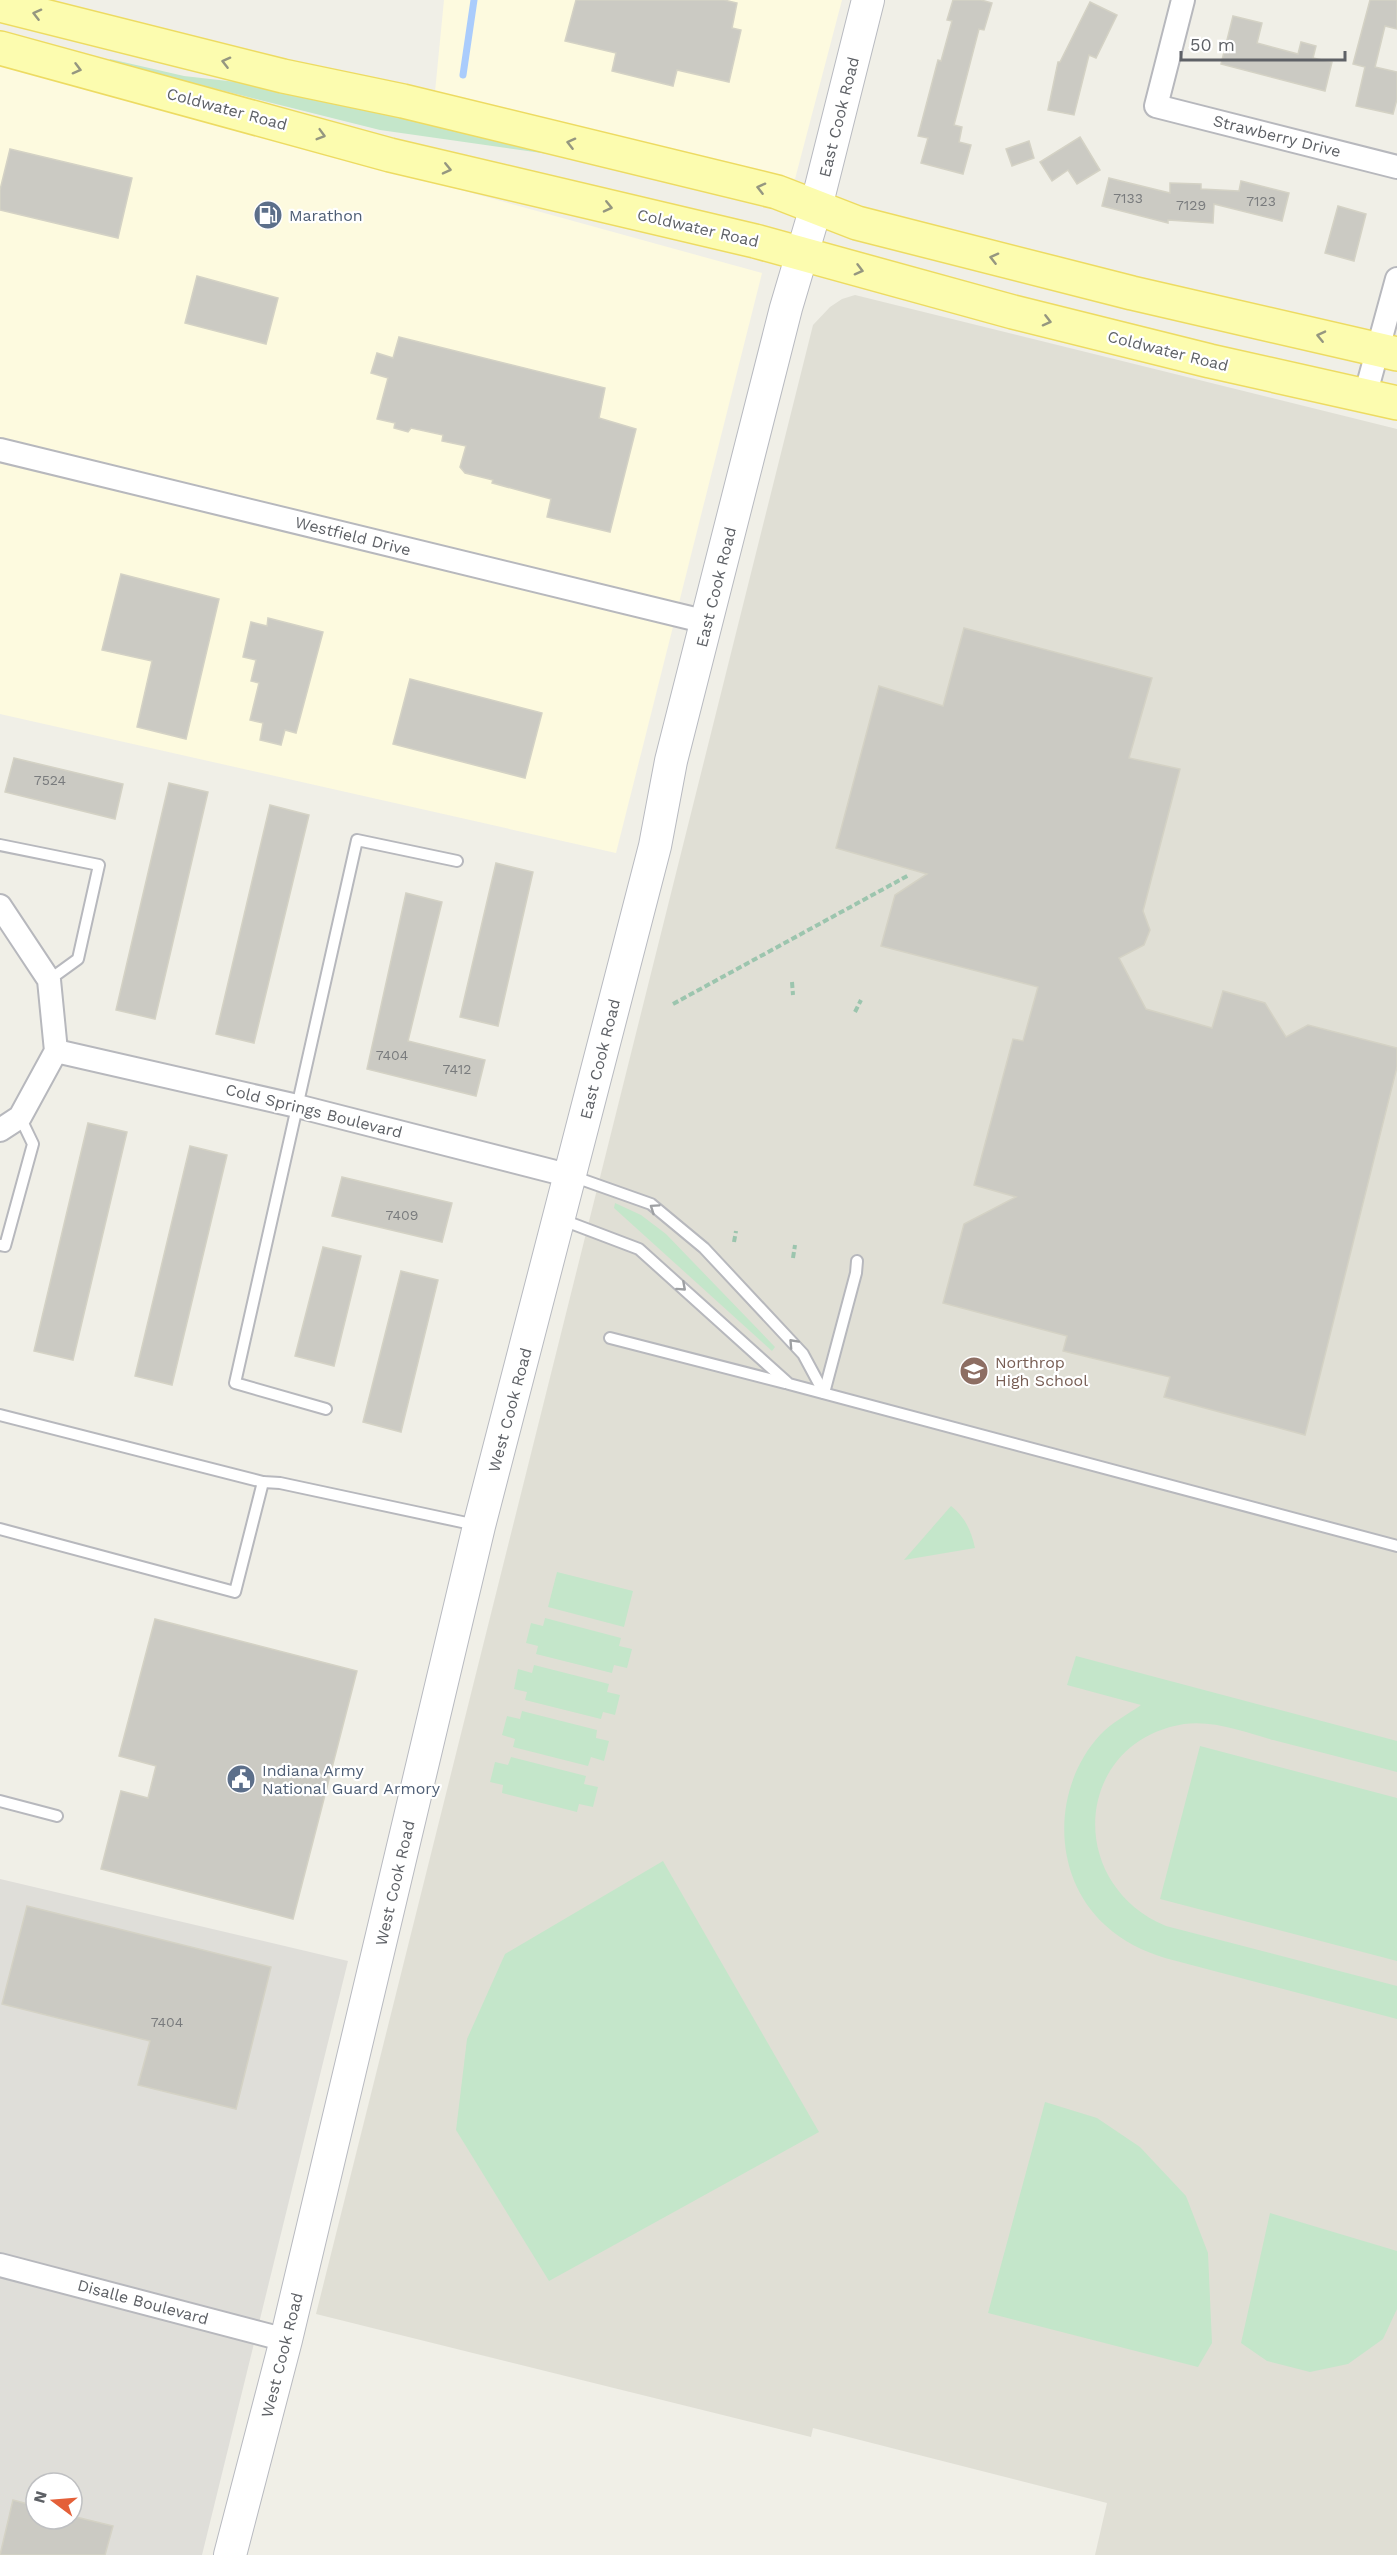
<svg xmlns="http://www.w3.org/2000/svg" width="1397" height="2555" font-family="'Work Sans',sans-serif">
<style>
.commercial{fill:#fdfadf}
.industrial{fill:#dfded9;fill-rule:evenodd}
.education{fill:#e0dfd5}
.green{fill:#c4e6ca}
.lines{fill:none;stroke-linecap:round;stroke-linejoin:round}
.stream{stroke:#aaccfc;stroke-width:7}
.building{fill:#cbcac3;stroke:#d4d2c5;stroke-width:1.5}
.lane-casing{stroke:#b7b8bd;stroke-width:14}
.street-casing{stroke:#b7b8bd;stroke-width:26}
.secondary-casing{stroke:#b8bac0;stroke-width:34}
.primary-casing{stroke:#eddb62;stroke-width:36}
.path{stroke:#9cc5ae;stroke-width:4;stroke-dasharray:6 3;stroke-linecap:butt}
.lane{stroke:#fff;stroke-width:10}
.street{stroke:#fff;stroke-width:22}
.secondary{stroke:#fff;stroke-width:32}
.primary{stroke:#fcfcaf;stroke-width:33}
.oneway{stroke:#959780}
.oneway2{stroke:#9ea0a3}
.labels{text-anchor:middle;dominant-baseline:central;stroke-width:4.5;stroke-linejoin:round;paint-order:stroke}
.number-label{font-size:14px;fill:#797b7d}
.street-label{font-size:16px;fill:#5e6166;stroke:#fff}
.service-label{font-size:16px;fill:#4e5e75;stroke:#fff;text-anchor:start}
.education-label{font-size:16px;fill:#785e54;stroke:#fff;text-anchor:start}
</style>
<rect width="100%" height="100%" fill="#f0efe7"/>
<g class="commercial">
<path d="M444,0H842L795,179L435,92Z"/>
<path d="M0,63L762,273L616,853L0,714Z"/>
</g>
<path class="industrial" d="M0,1879L348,1961L202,2555H0ZM36,2483H72V2519H36Z"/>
<path class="education" d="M855,295L1397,429V2555H1095L1107,2503L813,2428L811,2437L316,2314L813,325L830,307L842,299Z"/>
<g class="green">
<path d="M110,59L184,76L272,86L570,157L380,130L109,62Z"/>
<path d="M615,1203L641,1215L666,1234L775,1347L772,1351L614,1208Z"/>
<path d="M951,1506C965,1517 971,1530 975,1548L904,1560Z"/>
<path d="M557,1572L633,1591L624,1627L548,1607Z"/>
<path d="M545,1618L621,1638L619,1646L632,1649L627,1668L614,1665L612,1673L536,1654L538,1646L526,1643L531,1623L543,1626Z"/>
<path d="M1076,1656L1397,1741V1772C1356,1761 1315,1751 1273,1740C1245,1732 1214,1720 1184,1724C1074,1742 1064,1883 1166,1926L1397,1986V2019L1165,1958C1143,1951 1123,1942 1105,1925C1051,1876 1052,1787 1100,1735C1112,1722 1127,1715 1141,1705L1067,1685Z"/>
<path d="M534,1665L609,1684L607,1692L620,1695L615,1715L603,1712L601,1719L525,1700L527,1692L514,1689L518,1669L532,1673Z"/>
<path d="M522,1711L597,1730L596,1738L609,1741L604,1761L591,1757L588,1766L513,1747L515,1739L502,1735L507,1716L520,1719Z"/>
<path d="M1200,1746L1397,1798V1961L1160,1899Z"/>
<path d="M511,1757L586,1776L584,1784L598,1787L593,1807L579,1804L577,1812L502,1793L503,1785L490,1782L495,1762L508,1765Z"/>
<path d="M663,1861L819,2132L549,2281L456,2130L467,2039L505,1954Z"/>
<path d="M1045,2102L1097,2118L1140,2147L1186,2196L1208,2253L1212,2343L1198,2367L988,2313Z"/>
<path d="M1270,2213L1397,2251V2309L1383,2339L1348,2364L1310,2372L1267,2361L1241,2343Z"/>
</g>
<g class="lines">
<path class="stream" d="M463,75L474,0"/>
</g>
<g class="building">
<path d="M576,0H724L737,3L732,28L741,30L729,82L677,70L673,86L612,71L616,53L565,41Z"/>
<path d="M953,0H981L992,3L984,30L979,29L954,125L962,127L959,142L971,145L963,174L921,163L928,138L918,136L938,60L941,61L952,21L947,20Z"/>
<path d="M1370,0H1397V29L1385,26L1375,67L1397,72V99L1393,114L1356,106L1365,67L1353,64Z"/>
<path d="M1090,2L1117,15L1096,58L1089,55L1074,115L1048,110L1058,62H1060Z"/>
<path d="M1233,16L1262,23L1257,43L1298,54L1301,42L1316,46L1313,58L1332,62L1325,91L1221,64Z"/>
<path d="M1080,137L1100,170L1077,184L1068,170L1052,181L1040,162Z"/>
<path d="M1029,141L1034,158L1012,166L1006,149Z"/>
<path d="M10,149L132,178L118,238L0,210V190Z"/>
<path d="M1109,178L1170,193V183L1201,184V189L1239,191L1241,181L1289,193L1282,221L1214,204L1213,223L1168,220V223L1102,206Z"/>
<path d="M1338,206L1366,214L1354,261L1325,253Z"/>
<path d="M197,276L278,298L266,344L185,323Z"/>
<path d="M399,337L605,388L599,418L636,429L610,532L547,517L551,499L492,483L493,480L465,473L460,467L466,446L442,441L443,435L411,428L408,432L394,428L395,423L377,419L388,378L371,373L377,353L393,358Z"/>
<path d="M121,574L219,599L186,739L137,727L152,661L102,650Z"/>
<path d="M268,618L323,632L296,733L285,730L281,745L260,740L263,723L250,720L259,683L251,681L256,660L243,657L251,622L267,626Z"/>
<path d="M964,628L1152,678L1129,758L1180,769L1143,911L1150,930L1144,945L1119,958L1146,1009L1212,1028L1223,991L1265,1003L1286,1037L1308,1025L1397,1048V1067L1305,1435L1164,1397L1170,1377L1063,1351L1067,1336L943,1303L964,1224L1016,1197L974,1185L1013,1039L1023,1041L1038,987L881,946L895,895L927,874L836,848L879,686L943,706Z"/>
<path d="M410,679L542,713L525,778L393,744Z"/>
<path d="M14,758L123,784L115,819L5,792Z"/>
<path d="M169,783L208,792L155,1019L116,1010Z"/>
<path d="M270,805L309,815L254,1043L216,1034Z"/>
<path d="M496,863L533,872L498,1026L460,1017Z"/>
<path d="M406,893L442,902L408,1041L485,1060L476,1096L367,1069Z"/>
<path d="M88,1123L127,1132L73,1360L34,1351Z"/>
<path d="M190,1146L227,1155L172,1385L135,1376Z"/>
<path d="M342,1177L452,1203L442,1242L332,1216Z"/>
<path d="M323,1247L361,1256L334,1366L295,1356Z"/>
<path d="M401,1271L438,1280L401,1432L363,1422Z"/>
<path d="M155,1619L357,1671L293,1919L101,1869L121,1791L148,1798L156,1766L119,1756Z"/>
<path d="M27,1906L271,1967L236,2109L138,2085L150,2041L2,2004Z"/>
<path d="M13,2500L36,2506V2519H72V2516L113,2526L105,2555H0Z"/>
</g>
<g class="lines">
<g class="lane-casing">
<g id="lane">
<path d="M0,845L99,865L78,959L49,980"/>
<path d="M572,1176L651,1204L704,1248L803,1354L824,1393"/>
<path d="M560,1219L639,1249L789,1384L1397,1546"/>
<path d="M0,1245L5,1246L33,1144L20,1117"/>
<path d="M610,1338L785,1383"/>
<path d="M824,1393L856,1273L857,1261"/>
<path d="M326,1409L235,1383L357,840L457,861"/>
<path d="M0,1415L263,1482L280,1483L476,1525"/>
<path d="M0,1529L235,1592L263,1482"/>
<path d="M0,1801L57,1816"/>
</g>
</g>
<g class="street-casing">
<g id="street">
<path d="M1183,0L1156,106L1397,167"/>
<path d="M1365,396L1397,279"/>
<path d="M0,450L707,622"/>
<path d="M0,906L49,980L56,1051L20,1117L0,1130"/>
<path d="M56,1051L297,1106L571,1176"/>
<path d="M0,2265L286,2340"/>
</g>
</g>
<g class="secondary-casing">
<path id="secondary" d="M230,2555L286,2340L479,1526L655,846L671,761L786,308L816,207L868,0"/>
</g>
<g class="primary-casing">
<g id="primary">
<path d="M0,5L283,76L403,101L777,192L857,223L1132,293L1397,354"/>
<path d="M0,48L390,155L755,241L1013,312L1210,361L1397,403"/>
</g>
</g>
<g class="path">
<path d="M792,982L793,995"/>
<path d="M673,1004L909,875"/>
<path d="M855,1012L861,1000"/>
<path d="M734,1242L736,1231"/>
<path d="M793,1258L795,1245"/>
</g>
<use href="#lane" class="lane"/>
<use href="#street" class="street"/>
<use href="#secondary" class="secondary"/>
<use href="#primary" class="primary"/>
</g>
<defs><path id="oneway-chevron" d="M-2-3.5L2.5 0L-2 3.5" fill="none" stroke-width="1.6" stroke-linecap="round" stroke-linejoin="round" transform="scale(1.5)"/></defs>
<g class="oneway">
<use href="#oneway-chevron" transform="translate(37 14) rotate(-166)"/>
<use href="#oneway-chevron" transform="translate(226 62) rotate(-166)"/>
<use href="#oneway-chevron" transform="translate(77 69) rotate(15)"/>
<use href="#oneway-chevron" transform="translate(321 135) rotate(16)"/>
<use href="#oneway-chevron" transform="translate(571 143) rotate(-166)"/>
<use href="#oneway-chevron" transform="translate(447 169) rotate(13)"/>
<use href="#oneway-chevron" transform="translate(761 188) rotate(-166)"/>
<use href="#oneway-chevron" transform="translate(608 207) rotate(13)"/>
<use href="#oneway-chevron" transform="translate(994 258) rotate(-166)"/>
<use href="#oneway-chevron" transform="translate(859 270) rotate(15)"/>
<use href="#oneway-chevron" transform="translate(1047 321) rotate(14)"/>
<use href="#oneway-chevron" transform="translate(1321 336) rotate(-167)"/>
</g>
<g class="oneway2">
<use href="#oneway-chevron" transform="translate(654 1208) rotate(-146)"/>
<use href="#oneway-chevron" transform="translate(682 1287) rotate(42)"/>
<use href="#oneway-chevron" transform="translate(793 1343) rotate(-133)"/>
</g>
<defs>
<g id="fuel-disc" transform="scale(1.5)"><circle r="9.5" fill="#5c6f8a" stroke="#fff"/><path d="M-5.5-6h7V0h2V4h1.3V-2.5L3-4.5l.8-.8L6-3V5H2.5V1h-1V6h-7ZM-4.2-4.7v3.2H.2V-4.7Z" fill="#fff"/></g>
<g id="school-disc" transform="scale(1.5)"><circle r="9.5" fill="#8d6e63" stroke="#fff"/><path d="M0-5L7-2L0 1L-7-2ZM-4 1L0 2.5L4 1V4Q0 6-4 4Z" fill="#fff"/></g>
<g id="civic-disc" transform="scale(1.5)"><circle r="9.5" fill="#5c6f8a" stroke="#fff"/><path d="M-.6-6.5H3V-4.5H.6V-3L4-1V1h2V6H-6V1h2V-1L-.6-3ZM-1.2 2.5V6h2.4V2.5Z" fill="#fff"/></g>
</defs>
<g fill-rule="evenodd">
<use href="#fuel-disc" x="268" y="215"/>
<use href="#school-disc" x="974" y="1371"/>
<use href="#civic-disc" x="241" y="1779"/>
</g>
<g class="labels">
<g class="number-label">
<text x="1128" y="198">7133</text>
<text x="1261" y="201">7123</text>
<text x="1191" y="205">7129</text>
<text x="50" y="780">7524</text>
<text x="392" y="1055">7404</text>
<text x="457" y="1069">7412</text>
<text x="402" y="1215">7409</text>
<text x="167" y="2022">7404</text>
</g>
<g class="street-label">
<text transform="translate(227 109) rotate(15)">Coldwater Road</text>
<text transform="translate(839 117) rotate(-76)">East Cook Road</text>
<text transform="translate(1277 136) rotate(14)">Strawberry Drive</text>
<text transform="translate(698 228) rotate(13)">Coldwater Road</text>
<text transform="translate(1168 351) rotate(14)">Coldwater Road</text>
<text transform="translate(353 536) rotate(14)">Westfield Drive</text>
<text transform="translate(716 587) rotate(-76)">East Cook Road</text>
<text transform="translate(600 1059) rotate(-76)">East Cook Road</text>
<text transform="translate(314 1111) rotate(14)">Cold Springs Boulevard</text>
<text transform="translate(510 1410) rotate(-75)">West Cook Road</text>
<text transform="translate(395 1883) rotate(-77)">West Cook Road</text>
<text transform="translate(143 2302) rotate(15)">Disalle Boulevard</text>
<text transform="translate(282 2355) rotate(-76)">West Cook Road</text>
</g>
<g class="service-label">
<text x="289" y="215">Marathon</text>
<text x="262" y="1770">Indiana Army<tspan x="262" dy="18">National Guard Armory</tspan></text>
</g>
<g class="education-label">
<text x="995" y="1362">Northrop<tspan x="995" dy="18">High School</tspan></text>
</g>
</g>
<g transform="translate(54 2501) rotate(286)"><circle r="28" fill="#ffffff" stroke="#bfc0c2" stroke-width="1.5"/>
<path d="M0-4.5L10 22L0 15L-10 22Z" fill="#e46039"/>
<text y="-9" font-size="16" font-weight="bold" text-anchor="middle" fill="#5e6166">N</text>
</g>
<path d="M1181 51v9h164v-9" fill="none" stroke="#5e6166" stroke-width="3"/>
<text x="1190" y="51" font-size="18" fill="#5e6166" stroke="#ffffff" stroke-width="4.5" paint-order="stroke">50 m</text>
</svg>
